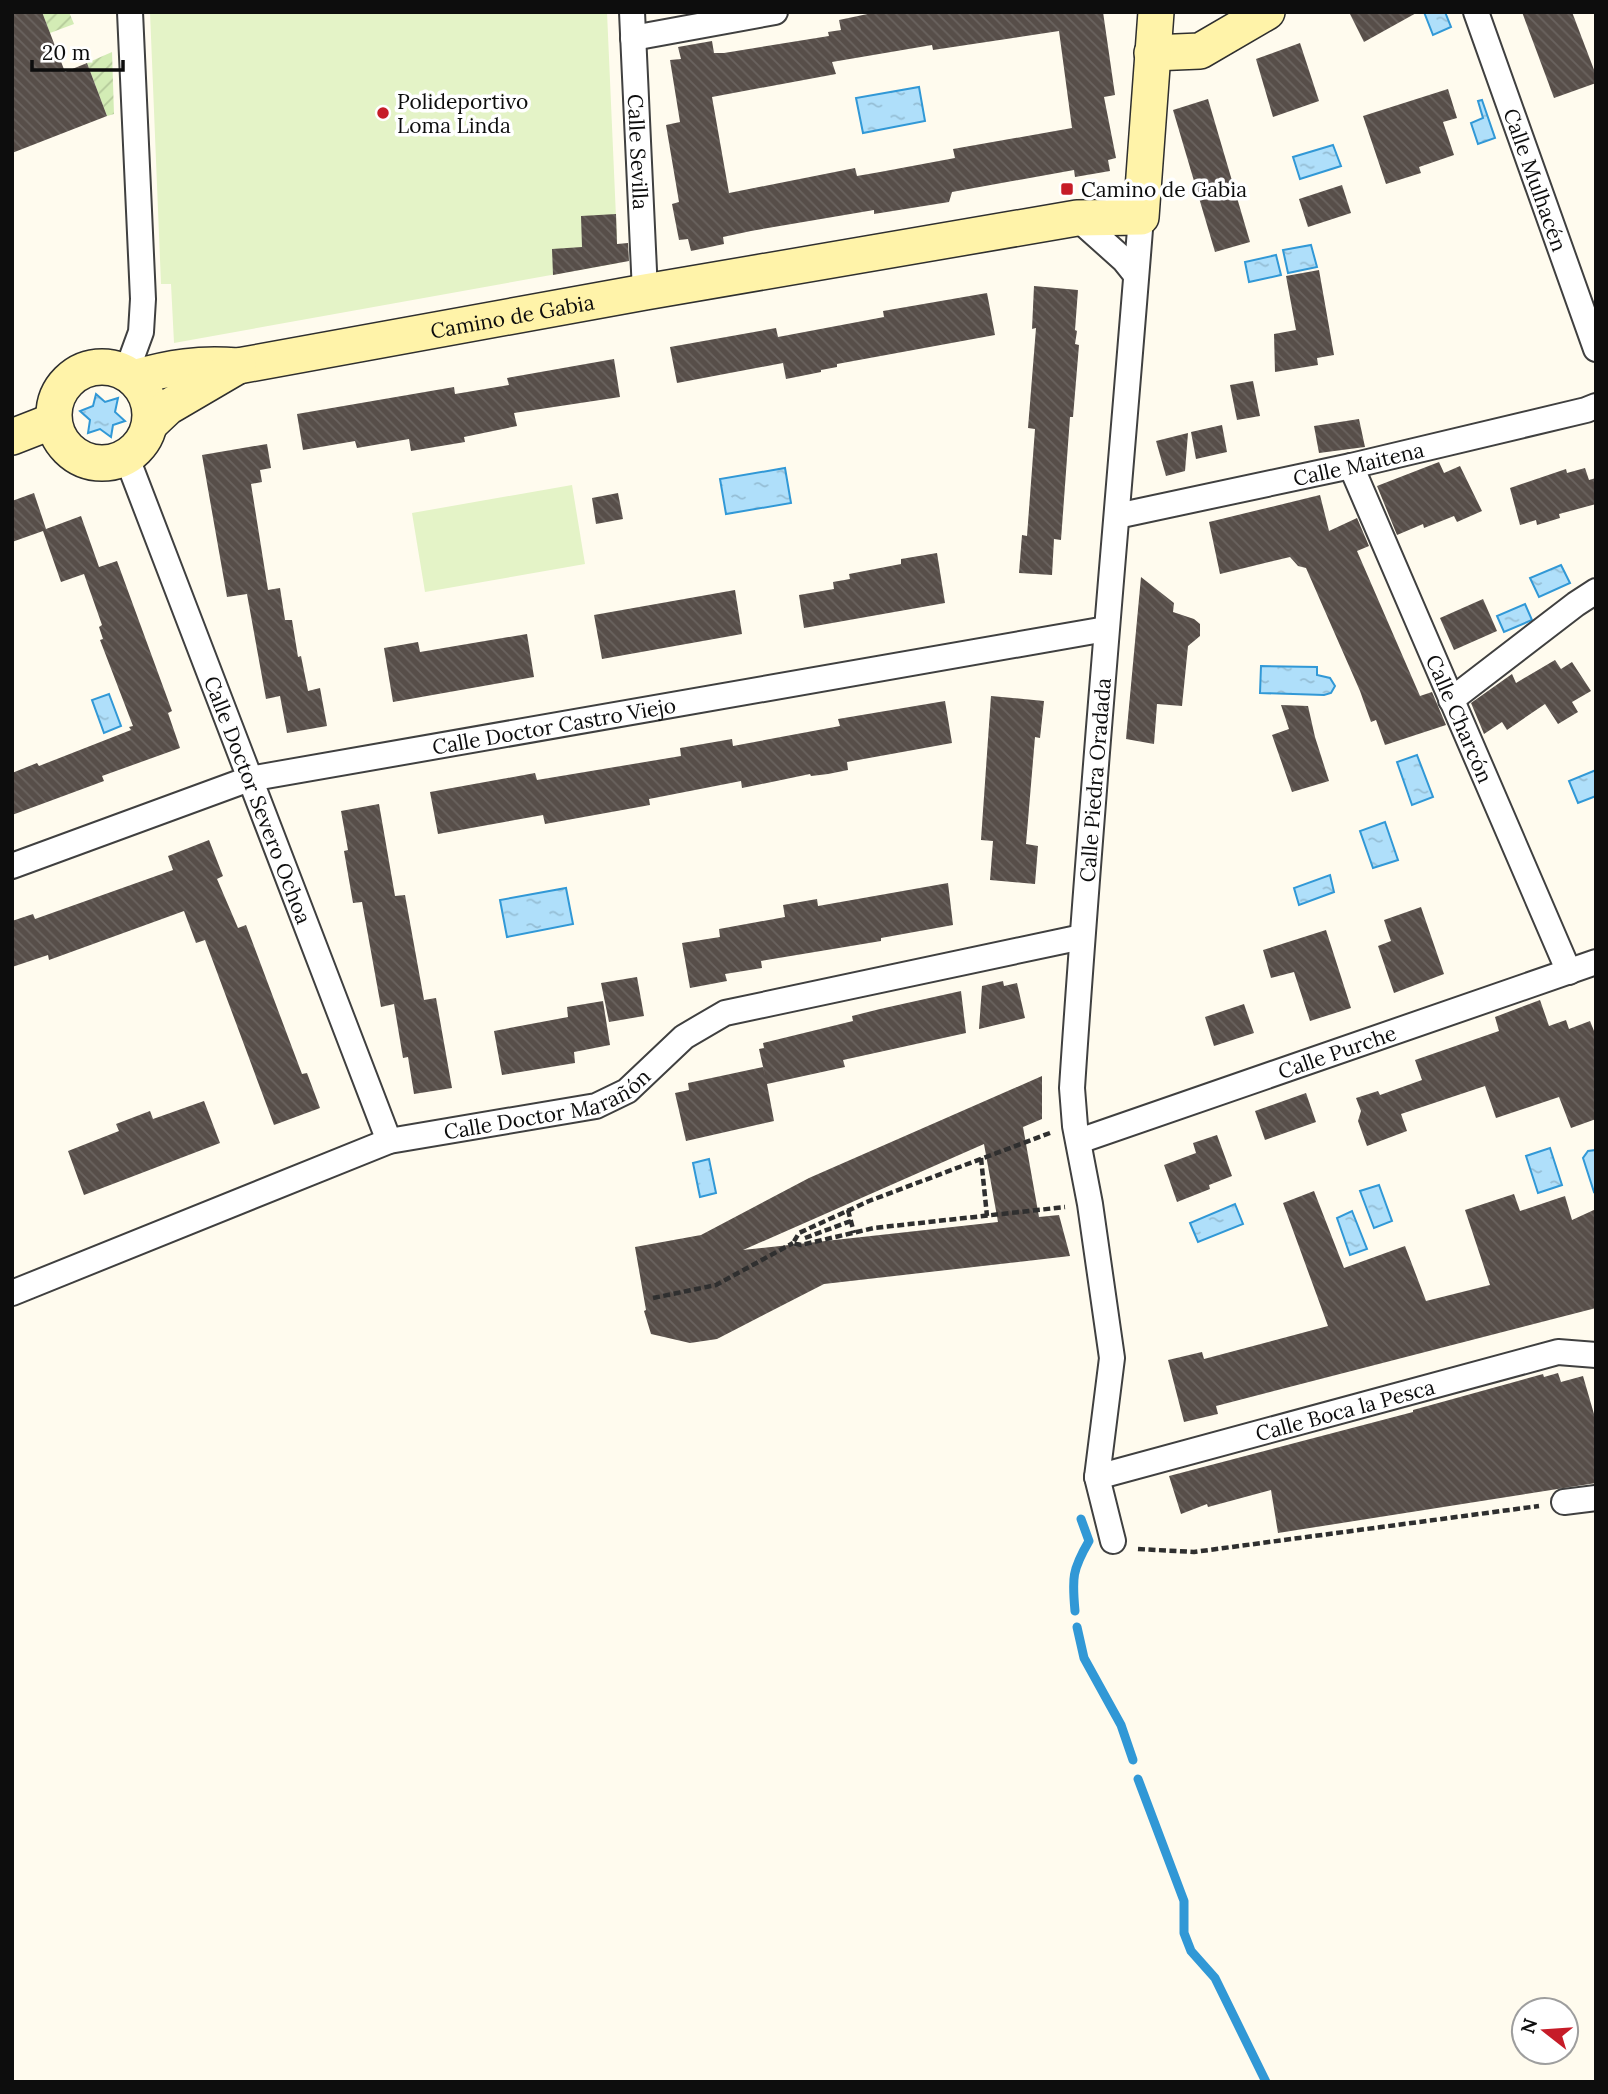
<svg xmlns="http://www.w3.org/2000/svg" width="1608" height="2094" font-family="Lora,serif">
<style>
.garden{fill:url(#garden-furrows)}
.pitch{fill:#e4f3c7}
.water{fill:url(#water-ripples);stroke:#3198d6;stroke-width:2}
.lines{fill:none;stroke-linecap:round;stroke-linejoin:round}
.stream{stroke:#3198d6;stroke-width:9}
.building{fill:url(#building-back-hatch);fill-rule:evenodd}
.street-casing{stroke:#404040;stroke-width:28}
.secondary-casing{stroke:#2f2f2f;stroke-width:38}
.path{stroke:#2f2f2f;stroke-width:4.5;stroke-dasharray:7 3.5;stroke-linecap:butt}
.street{stroke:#fff;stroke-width:24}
.secondary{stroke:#fff3a9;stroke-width:35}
.poi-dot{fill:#c61c28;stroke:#fff;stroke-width:2.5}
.labels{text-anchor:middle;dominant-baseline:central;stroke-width:7;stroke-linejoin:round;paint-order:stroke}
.poi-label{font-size:21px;fill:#0d0d0d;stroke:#fff;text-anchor:start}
.street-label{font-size:21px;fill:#0d0d0d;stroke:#fff}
</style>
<defs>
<pattern id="garden-furrows" width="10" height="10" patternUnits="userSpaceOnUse" patternTransform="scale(1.75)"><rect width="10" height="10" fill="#d3ecb5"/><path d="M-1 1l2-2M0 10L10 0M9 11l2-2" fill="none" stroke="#b4c99a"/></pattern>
<pattern id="water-ripples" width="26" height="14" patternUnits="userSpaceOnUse" patternTransform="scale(1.75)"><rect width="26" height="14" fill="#afdffa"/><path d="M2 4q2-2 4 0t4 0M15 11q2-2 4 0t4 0" fill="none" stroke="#95bed5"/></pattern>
<pattern id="building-back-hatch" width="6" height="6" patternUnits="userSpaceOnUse" patternTransform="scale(1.75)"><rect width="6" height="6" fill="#574e49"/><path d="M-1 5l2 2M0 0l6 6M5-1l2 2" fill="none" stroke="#6a635f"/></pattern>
</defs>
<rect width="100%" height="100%" fill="#fffbee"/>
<g class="garden">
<path d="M42,12H69L74,24L50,33Z"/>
<path d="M112,52L114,114L107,116L87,63Z"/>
</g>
<g class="pitch">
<path d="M150,12H607L618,263L174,343L171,284H161Z"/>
<path d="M572,485L585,564L425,592L412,513Z"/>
</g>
<g class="water">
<path d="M1424,12H1445L1451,27L1433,35Z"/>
<path d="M919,87L925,121L863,133L856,98Z"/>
<path d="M1482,100L1495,138L1478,144L1471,123L1483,118L1478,101Z"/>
<path d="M1333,145L1341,166L1300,179L1293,157Z"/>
<path d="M1311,245L1317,267L1288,273L1283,250Z"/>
<path d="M1276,255L1281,275L1249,282L1245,262Z"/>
<path d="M96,394L105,402L118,398L115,412L125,421L113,425L111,437L100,429L88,433L90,420L80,411L93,406Z"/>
<path d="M785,468L791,503L726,514L720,479Z"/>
<path d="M1561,565L1570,583L1539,597L1530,578Z"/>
<path d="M1525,604L1532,620L1504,632L1497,616Z"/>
<path d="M1261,666L1317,667V675L1330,678L1335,686L1331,693L1324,695L1260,693Z"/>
<path d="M109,694L121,726L104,733L92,700Z"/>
<path d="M1417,755L1433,797L1412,805L1397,762Z"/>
<path d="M1596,770V796L1578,803L1569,781Z"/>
<path d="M1385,822L1398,860L1373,868L1360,831Z"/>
<path d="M1330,875L1334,892L1299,905L1294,888Z"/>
<path d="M566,888L573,924L507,937L500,900Z"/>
<path d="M1550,1148L1562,1185L1538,1193L1526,1156Z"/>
<path d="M1596,1150V1191L1594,1192L1583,1158L1588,1151Z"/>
<path d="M709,1159L716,1193L700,1197L693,1163Z"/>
<path d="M1379,1185L1392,1221L1374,1228L1360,1191Z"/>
<path d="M1235,1204L1243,1224L1198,1242L1190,1223Z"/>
<path d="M1352,1211L1367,1249L1350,1255L1337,1218Z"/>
</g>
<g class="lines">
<g class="stream">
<path d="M1075,1611C1072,1578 1072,1570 1089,1541L1081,1519"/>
<path d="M1077,1627L1084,1658L1121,1725L1133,1760"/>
<path d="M1138,1779L1184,1901V1933L1191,1951L1215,1978L1266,2082"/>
</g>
</g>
<g class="building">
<path d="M12,12H42L65,72L87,63L107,116L12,153Z"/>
<path d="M877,12H1103L1115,95L1104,97L1116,158L1108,160L1110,171L1075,177L1074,170L952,192L949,202L874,214V210L751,231L723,237L724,244L691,251L688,239L679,240L672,204L679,202L666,125L680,122L670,60L681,59L678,47L712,41L714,53H724L829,36L828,32L841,30L839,20ZM1059,31L1072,128L953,149L955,158L880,172L857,176L855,168L729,193L712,97L836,74L832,62L932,45L933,50Z"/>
<path d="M1349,12H1418L1364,42Z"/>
<path d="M1522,12H1572L1596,75V83L1554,98Z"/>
<path d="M1300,43L1319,101L1273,117L1256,59Z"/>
<path d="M1448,89L1457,118L1443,122L1454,155L1419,167L1421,173L1386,184L1363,116Z"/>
<path d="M1208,99L1250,242L1215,252L1173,110Z"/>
<path d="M1342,185L1351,213L1308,227L1299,199Z"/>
<path d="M616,214L617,244L628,243L629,261L553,275L552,249L582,247L581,216Z"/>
<path d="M1319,270L1334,355L1317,358L1318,365L1275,372L1274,334L1296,330L1286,276Z"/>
<path d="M1034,286L1078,290L1075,330L1077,331L1075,344L1079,345L1073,417H1070L1061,540L1054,539L1052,575L1019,573L1022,535L1027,536L1035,429L1028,428L1036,328L1032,329Z"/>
<path d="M987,293L995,335L837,364V367L821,370V372L786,379L783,363L677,383L670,347L776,328L778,337L884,317L883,311Z"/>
<path d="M614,359L620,397L514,413L517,426L464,437L465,442L411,451L409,439L357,448L355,441L303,450L297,414L454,387L455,394L509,385L507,378Z"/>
<path d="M1253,381L1260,416L1237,420L1230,385Z"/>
<path d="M1359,419L1365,447L1319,453L1314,426Z"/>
<path d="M1222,425L1227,452L1196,459L1191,432Z"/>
<path d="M1188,433L1185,471L1166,476L1156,441Z"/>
<path d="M267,444L271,468L260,470L262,482L251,484L268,590L280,588L285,620H292L298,657L301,656L308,691L320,688L327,726L287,733L280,696L266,699L247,594L227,597L202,455Z"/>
<path d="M1439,462L1444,473L1460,466L1482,511L1457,522L1454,516L1424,528L1423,524L1397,535L1377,486Z"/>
<path d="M1585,468L1589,480L1596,478V504L1559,514L1560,518L1537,525L1536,520L1520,525L1510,488L1566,469L1567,473Z"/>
<path d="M34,493L46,529L81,516L99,567L117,561L172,711L168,713L180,748L102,776L104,781L12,815V773L37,763L39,766L131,730L129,727L133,726L100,640L103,639L99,627L102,625L84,574L61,582L43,531L12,542V501Z"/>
<path d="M618,493L623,519L596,524L592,498Z"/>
<path d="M1320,495L1329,531L1357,518L1369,546L1357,551L1420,696L1432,692L1446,725L1385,745L1376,720L1371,722L1360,691L1306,568L1298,566L1290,557L1220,574L1209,522Z"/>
<path d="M937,553L945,603L804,628L799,595L834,589L833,582L850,579L849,574L901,564V559Z"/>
<path d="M1141,577L1174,603L1173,612L1194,619L1200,624V636L1188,646L1182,706L1157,704L1154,744L1126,739Z"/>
<path d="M735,590L742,634L602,659L594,615Z"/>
<path d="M1483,599L1497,631L1454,650L1440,618Z"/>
<path d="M527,634L534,677L393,702L384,648L418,642L420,652Z"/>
<path d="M1555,660L1561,669L1572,662L1591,691L1572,702L1578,712L1558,724L1545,704L1507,730L1502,722L1484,734L1471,703L1512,674L1516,683Z"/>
<path d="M991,696L1044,701L1040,738L1035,737L1026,844L1038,846L1035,884L990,880L993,841L981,840Z"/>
<path d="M945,701L952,743L847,762L848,770L828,774L811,776L810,774L742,788L741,781L649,799L650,805L545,824L543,815L438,834L430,792L535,773L537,780L681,756L680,748L732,739L733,746L786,736L840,726L838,719Z"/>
<path d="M1281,705L1308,706L1315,737L1329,781L1292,792L1272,735L1289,729Z"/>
<path d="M379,804L395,896L405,895L424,1000L436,998L452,1088L414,1094L408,1057L403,1058L394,1004L381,1007L362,902L353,903L344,851L348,850L341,811Z"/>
<path d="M209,840L223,876L217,879L238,928L246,925L302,1074L307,1073L320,1108L274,1125L205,940L196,943L184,911L49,960L48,955L12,967V921L33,914L35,919L173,870L168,856Z"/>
<path d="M948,883L953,925L881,938V941L761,961L762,968L725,974L727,981L690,988L682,943L720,937L719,929L785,917L783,905L817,899L818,906Z"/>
<path d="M1421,907L1444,974L1394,993L1378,946L1391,941L1384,920Z"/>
<path d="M1326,930L1351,1008L1310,1021L1294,972L1271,978L1263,950Z"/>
<path d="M637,977L644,1016L609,1022L601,983Z"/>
<path d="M1003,981L1004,986L1017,983L1025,1018L979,1029L982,986Z"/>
<path d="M961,991L966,1033L843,1060L845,1067L767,1084L774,1121L686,1141L675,1093L689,1090L688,1083L763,1067L766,1080L759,1049L764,1048L763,1043L853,1021L852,1016L880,1009Z"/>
<path d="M1540,1000L1549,1026L1566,1020L1569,1029L1590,1021L1596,1036V1119L1571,1128L1559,1097L1496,1118L1485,1086L1401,1114L1407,1131L1367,1146L1358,1121L1361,1111L1356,1098L1378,1091L1380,1095L1422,1080L1415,1060L1499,1031L1495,1017Z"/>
<path d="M603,1001L610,1045L574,1052L575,1063L502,1075L494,1031L568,1017L567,1007Z"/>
<path d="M1244,1004L1254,1033L1214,1046L1205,1017Z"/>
<path d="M1042,1076V1119L1023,1127L1039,1217L1059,1215L1070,1256L824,1284L717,1339L690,1343L651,1334L644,1311L646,1310L635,1247L701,1235L809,1178ZM984,1144L998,1222L743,1250Z"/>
<path d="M1306,1093L1316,1122L1265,1140L1255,1111Z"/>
<path d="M204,1101L220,1143L84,1195L68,1151L119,1131L116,1124L150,1111L153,1119Z"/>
<path d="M1217,1135L1232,1176L1209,1185L1210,1189L1177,1202L1164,1165L1196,1153L1193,1143Z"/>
<path d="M1314,1191L1344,1268L1405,1246L1426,1301L1490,1285L1465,1210L1514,1194L1520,1211L1565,1196L1572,1220L1596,1209V1308L1216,1406L1218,1414L1184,1422L1168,1360L1202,1352L1204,1359L1328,1326L1283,1203Z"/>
<path d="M1558,1373L1561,1382L1583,1376L1596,1421V1483L1278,1533L1271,1490L1208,1507L1207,1504L1181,1514L1169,1476L1413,1412V1410L1543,1374L1544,1377Z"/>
</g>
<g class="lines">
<g class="street-casing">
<g id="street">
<path id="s1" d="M632,12L645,292"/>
<path id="s2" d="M1476,12L1596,349"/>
<path d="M633,38L775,12"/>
<path d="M1077,218L1124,260L1136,275"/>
<path d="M126,373L141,332L143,299L130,12"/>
<path id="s3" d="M127,458L389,1141"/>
<path id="s4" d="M1351,466L1569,972"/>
<path id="s5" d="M1117,516L1351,466L1586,410L1596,406"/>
<path d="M1451,700L1576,604L1596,591"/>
<path id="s6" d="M12,866L249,779L1106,629"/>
<path id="s7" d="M1079,1141L1596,962"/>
<path id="s8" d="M12,1293L389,1141L596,1106L627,1091L684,1037L725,1013L1082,937"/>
<path id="s9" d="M1097,1477L1558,1352L1596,1355"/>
<path d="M1564,1502L1596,1498"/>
<path id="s10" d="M1113,1541L1097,1477L1112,1358L1090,1204L1075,1126L1072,1088C1091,797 1118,508 1141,217"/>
</g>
</g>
<g class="secondary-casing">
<g id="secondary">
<path d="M1152,53L1200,51L1267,12"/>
<circle cx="102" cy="415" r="48"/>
<path id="s11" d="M133,378C171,367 199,363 238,366L645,292L1077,218L1141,217L1156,12"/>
<path d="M150,424L168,407L238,366"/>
<path d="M12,437L53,421"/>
</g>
</g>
<g class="path">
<path d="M1050,1133L869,1201L799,1233L793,1243L801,1245L874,1228L1065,1207"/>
<path d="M981,1158L987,1216"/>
<path d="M848,1210L854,1233"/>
<path d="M805,1238L851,1221"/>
<path d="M653,1298L716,1285L793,1243"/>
<path d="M1138,1549L1194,1552L1539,1506"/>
</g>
<use href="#street" class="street"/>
<use href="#secondary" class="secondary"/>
</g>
<g class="poi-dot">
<circle cx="383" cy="113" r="7"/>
<rect x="1060" y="182" width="14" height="14" rx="3.5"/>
</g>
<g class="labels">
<g class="poi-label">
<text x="397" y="101">Polideportivo<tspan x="397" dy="24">Loma Linda</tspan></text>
<text x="1081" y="189">Camino de Gabia</text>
</g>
<g class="street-label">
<text stroke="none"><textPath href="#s1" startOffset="140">Calle Sevilla</textPath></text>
<text stroke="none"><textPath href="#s2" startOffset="178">Calle Mulhacén</textPath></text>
<text stroke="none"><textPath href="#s11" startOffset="385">Camino de Gabia</textPath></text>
<text stroke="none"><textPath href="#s5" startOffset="247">Calle Maitena</textPath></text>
<text stroke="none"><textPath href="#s4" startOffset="275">Calle Charcón</textPath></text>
<text stroke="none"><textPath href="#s6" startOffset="562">Calle Doctor Castro Viejo</textPath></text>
<text stroke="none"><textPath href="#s10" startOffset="768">Calle Piedra Oradada</textPath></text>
<text stroke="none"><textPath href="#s3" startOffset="366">Calle Doctor Severo Ochoa</textPath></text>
<text stroke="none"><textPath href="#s7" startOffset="273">Calle Purche</textPath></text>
<text stroke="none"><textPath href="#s8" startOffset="570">Calle Doctor Marañón</textPath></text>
<text stroke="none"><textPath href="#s9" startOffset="257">Calle Boca la Pesca</textPath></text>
</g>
</g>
<rect width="1608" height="2094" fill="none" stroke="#0d0d0d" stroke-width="28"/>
<g transform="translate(1545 2031) rotate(287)"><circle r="33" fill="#ffffff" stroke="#9e9e9e" stroke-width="2"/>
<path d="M0-5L12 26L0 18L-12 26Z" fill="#c61c28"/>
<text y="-10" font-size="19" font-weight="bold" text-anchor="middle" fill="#0d0d0d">N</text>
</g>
<path d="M32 60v10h91v-10" fill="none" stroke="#0d0d0d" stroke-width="3.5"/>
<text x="42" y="60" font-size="21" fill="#0d0d0d" stroke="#ffffff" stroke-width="5" paint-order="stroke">20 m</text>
</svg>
